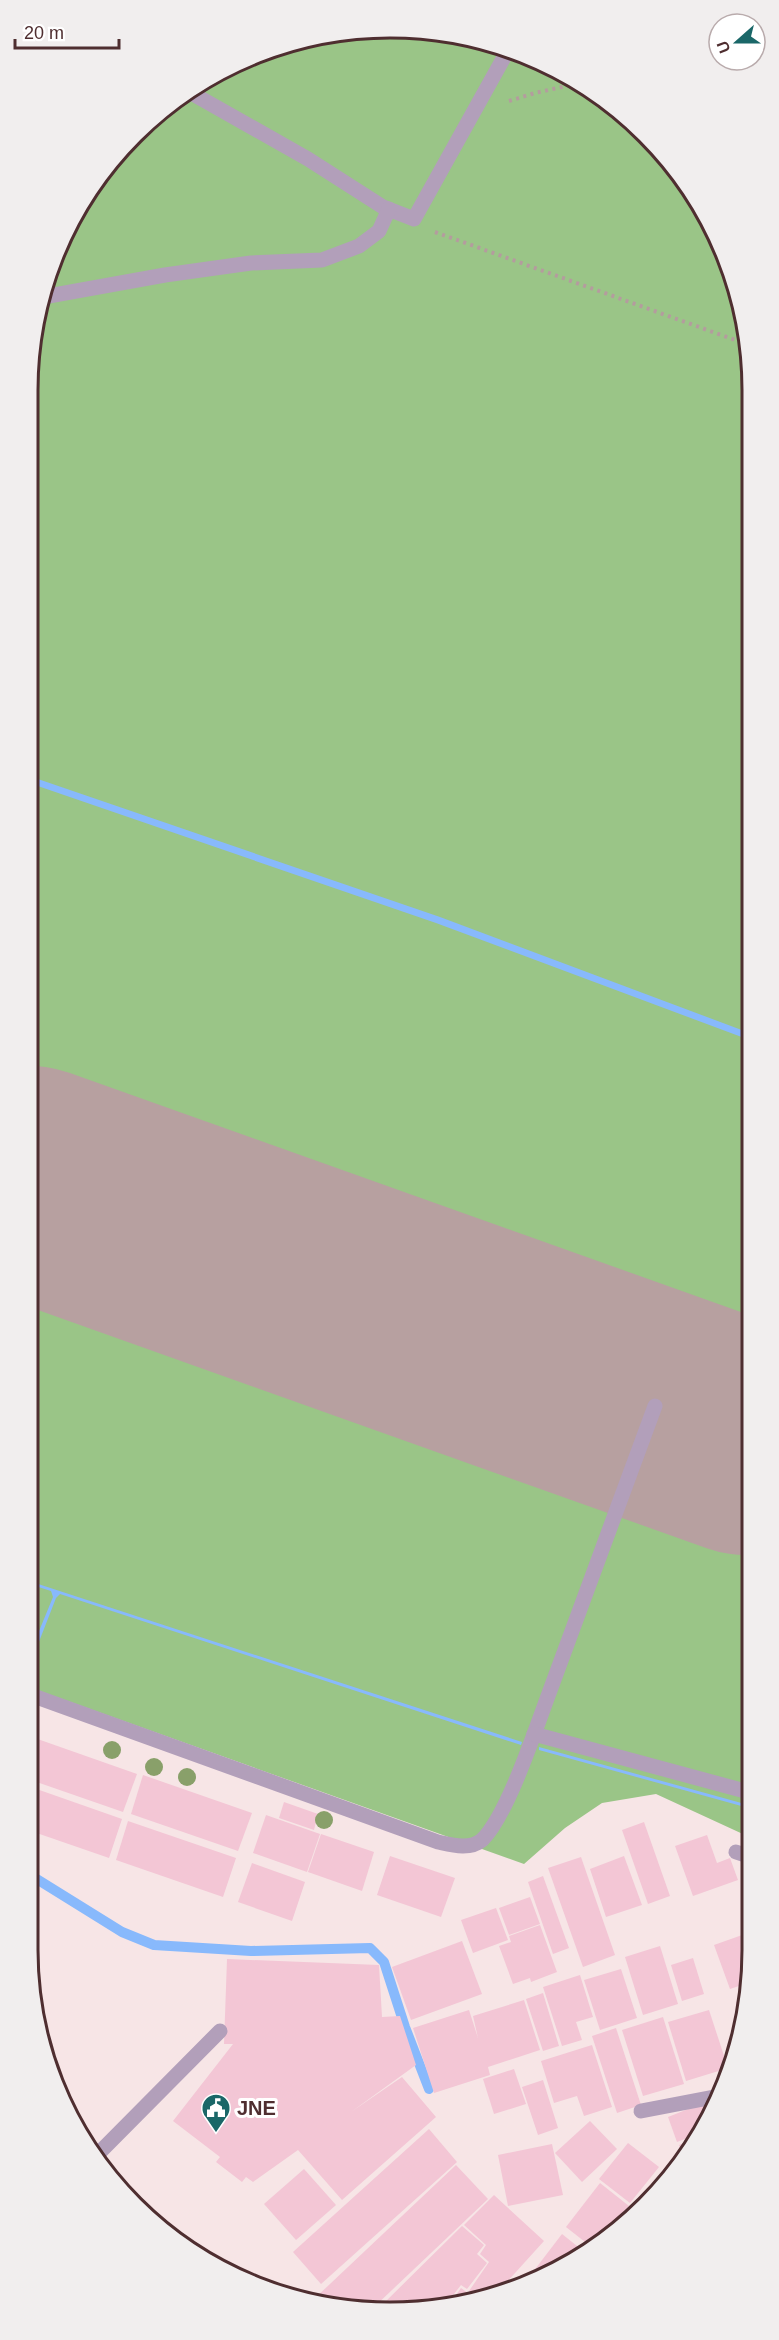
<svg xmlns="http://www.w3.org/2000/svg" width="779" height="2340" font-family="Helvetica,sans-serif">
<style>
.green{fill:#9ac587}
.water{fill:#88b9fc}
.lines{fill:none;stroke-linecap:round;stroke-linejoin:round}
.stream{stroke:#88b9fc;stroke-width:10}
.runway{stroke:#b7a0a0;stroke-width:234}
.building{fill:#f3c6d5}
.path{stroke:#b49c9e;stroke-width:4;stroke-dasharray:3 4.5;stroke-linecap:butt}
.lane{stroke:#b29fba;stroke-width:15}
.street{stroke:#b29fba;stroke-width:15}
.tree{fill:#89a06a}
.labels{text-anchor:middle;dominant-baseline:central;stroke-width:6;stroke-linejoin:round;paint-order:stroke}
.poi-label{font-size:20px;font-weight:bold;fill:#4f2e30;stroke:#fff;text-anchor:start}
.rim{fill:none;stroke:#4f2e30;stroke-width:3}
</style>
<rect width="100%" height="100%" fill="#f7e5e6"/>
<g class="green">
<path d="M319,34H461L571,76L662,150L715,229L749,342L747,1354L31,1100L34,318L88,188L188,88Z"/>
<path d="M30,1267L746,1522L745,1835L656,1794L602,1803L565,1828L524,1864L28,1687Z"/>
</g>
<g class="water">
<path d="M32,777L440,917L747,1032V1039L436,923L32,784Z"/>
<path d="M29,1581L522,1742L521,1745L60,1594L56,1598L28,1670V1658L53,1597L51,1591L29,1584Z"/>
<path d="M539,1747L745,1804V1807L539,1750Z"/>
</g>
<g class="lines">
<path class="stream" d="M27,1873L122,1932L154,1945L251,1951L370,1948L384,1962L405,2027L429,2089"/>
<path class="runway" d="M30,1183L746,1438"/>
</g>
<g class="building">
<path d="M29,1736L137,1774L123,1812L28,1779Z"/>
<path d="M143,1775L252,1813L238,1851L131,1814Z"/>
<path d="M28,1786L122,1819L109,1858L28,1830Z"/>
<path d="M284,1802L318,1814L314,1830L279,1818Z"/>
<path d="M266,1815L320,1834L307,1872L253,1853Z"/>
<path d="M128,1821L236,1858L223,1897L116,1860Z"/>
<path d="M644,1822L670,1896L648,1904L622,1830Z"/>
<path d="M321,1834L374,1852L362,1891L308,1872Z"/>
<path d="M707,1835L717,1863L730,1858L738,1880L693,1896L675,1846Z"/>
<path d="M390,1856L455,1878L441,1917L377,1895Z"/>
<path d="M624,1856L642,1905L606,1917L590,1869Z"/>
<path d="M581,1857L615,1955L583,1967L548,1868Z"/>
<path d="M252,1863L305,1882L292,1921L238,1902Z"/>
<path d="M543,1876L569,1948L553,1954L528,1882Z"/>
<path d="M530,1897L540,1924L509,1935L499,1908Z"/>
<path d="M496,1908L508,1940L473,1953L461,1920Z"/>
<path d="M540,1925L557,1972L531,1982L530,1978L513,1984L499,1946L511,1942L509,1936Z"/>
<path d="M745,1934V1984L730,1989L714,1945Z"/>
<path d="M462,1941L482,1994L411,2020L392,1967Z"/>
<path d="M660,1946L678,2004L643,2015L625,1957Z"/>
<path d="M693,1958L704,1994L682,2001L671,1965Z"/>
<path d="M227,1959L379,1965L382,2017L400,2016L416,2065L351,2112L402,2077L436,2117L342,2200L298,2150L253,2182L246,2177L242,2182L216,2162L220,2157L173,2121L233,2044H224Z"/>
<path d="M621,1969L637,2018L600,2030L584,1980Z"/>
<path d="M580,1975L593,2017L576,2022L582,2040L562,2046L543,1987Z"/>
<path d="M543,1993L559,2046L543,2051L526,1999Z"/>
<path d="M745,1999V2022L743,2027L736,2002Z"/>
<path d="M524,2000L540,2050L488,2067L490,2075L434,2093L413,2028L469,2010L478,2038L473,2016Z"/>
<path d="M709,2010L727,2065L725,2069L686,2081L668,2022Z"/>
<path d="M663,2017L684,2084L643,2096L622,2030Z"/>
<path d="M616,2028L641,2105L617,2113L592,2036Z"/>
<path d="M592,2045L612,2107L584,2116L577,2096L554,2103L541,2061Z"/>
<path d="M514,2069L526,2104L494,2114L483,2079Z"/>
<path d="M543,2080L558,2128L538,2135L522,2087Z"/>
<path d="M711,2100L698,2134L677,2142L668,2117Z"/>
<path d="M590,2121L617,2149L582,2182L555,2153Z"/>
<path d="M429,2129L457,2162L321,2284L293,2252Z"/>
<path d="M697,2138L691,2152L684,2158L679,2145Z"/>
<path d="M628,2143L659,2167L630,2203L599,2179Z"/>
<path d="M552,2144L563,2195L508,2206L498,2155Z"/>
<path d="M456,2165L488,2199L373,2308L343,2310L312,2301Z"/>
<path d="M304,2169L336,2205L296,2240L264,2204Z"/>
<path d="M600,2183L629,2206L594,2249L566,2227Z"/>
<path d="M494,2195L544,2241L495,2295L483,2301L469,2291L489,2262L480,2254L486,2245L464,2225Z"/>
<path d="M462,2226L484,2245L477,2254L487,2263L467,2289L461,2285L447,2303L379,2308Z"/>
<path d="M562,2234L587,2254L526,2281Z"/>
<path d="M461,2288L479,2301L450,2303Z"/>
</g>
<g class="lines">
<g class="path">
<path d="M509,101L535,93L580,83"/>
<path d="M435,232L749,345"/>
</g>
<g class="lane">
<path d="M28,1694L438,1842C452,1845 470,1850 482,1840C507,1816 535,1731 548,1696C584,1599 619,1503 655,1406"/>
<path d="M534,1734L745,1791"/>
<path d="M96,2156L220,2031"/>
</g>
<g class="street">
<path d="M186,90L308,159L383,207L414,219L507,52"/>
<path d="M43,297L165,275L251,263L322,260L359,246L379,231L389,209"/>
<path d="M736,1852L745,1855"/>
<path d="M641,2111L714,2097"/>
</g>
</g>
<g class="tree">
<circle cx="112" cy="1750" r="9"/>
<circle cx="154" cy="1767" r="9"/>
<circle cx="187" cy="1777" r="9"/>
<circle cx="324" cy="1820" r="9"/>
</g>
<defs>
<g id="civic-pin" transform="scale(1.5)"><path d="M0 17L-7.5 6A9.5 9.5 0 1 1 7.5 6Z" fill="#1a6768" stroke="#fff"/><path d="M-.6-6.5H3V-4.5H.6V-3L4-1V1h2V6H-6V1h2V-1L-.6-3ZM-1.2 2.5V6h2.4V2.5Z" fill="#fff"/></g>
</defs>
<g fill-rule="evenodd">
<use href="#civic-pin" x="216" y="2108"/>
</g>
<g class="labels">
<g class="poi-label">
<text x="237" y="2108">JNE</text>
</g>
</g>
<path d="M0 0H779V2340H0ZM390 38H390A352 352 0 0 1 742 390V1950A352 352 0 0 1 390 2302H390A352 352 0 0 1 38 1950V390A352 352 0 0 1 390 38Z" fill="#f1eeee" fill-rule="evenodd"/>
<path class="rim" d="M390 38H390A352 352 0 0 1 742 390V1950A352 352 0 0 1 390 2302H390A352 352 0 0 1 38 1950V390A352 352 0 0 1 390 38Z"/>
<g transform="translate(737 42) rotate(249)"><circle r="28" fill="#ffffff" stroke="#b9abac" stroke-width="1.5"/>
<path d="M0-4.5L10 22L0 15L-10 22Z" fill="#1a6768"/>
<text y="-9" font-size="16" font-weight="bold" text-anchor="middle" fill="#4f2e30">U</text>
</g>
<path d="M15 39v9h104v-9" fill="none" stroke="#4f2e30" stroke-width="3"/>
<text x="24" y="39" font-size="18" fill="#4f2e30" stroke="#ffffff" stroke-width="4.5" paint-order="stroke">20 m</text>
</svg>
